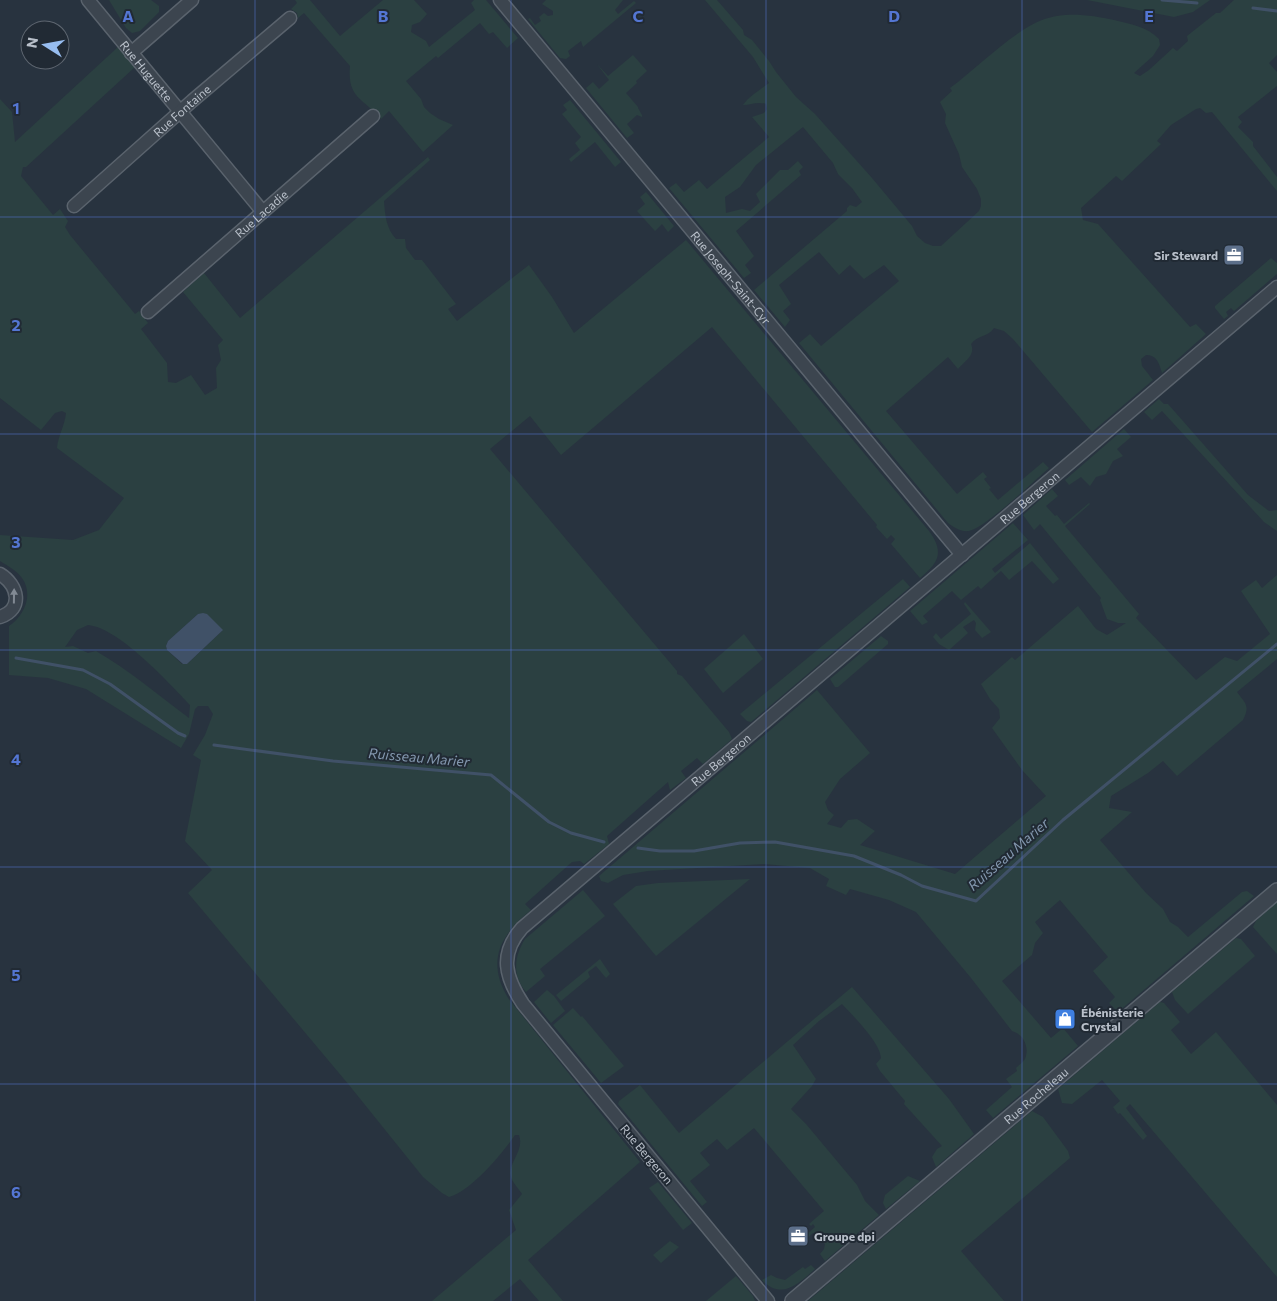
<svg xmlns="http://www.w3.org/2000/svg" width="1277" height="1301" font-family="Commissioner,sans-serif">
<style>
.green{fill:#2b4041;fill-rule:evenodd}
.water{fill:#405167}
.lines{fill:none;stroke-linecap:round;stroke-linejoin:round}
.stream{stroke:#405167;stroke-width:3}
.minor-casing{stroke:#5a636d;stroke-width:15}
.tertiary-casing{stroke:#5a636d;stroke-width:18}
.minor{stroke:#3c454f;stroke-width:12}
.tertiary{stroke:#3c454f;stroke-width:15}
.oneway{fill:#818993}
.grid{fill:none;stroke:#5476d3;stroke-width:1;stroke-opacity:0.55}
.labels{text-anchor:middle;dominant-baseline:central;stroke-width:4;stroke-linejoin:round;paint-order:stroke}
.street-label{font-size:12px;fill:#b9c0ca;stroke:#212a34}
.poi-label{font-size:12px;font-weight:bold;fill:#b9c0ca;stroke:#212a34;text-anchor:start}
.water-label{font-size:14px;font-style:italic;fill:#8397ae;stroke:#212a34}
.grid-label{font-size:16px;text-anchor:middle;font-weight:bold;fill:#5476d3;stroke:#212a34;stroke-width:4;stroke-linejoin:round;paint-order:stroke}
</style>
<rect width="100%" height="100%" fill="#28333f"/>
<g class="green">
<path d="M109,0H151L159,6V12L140,31L132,33L126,28Z"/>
<path d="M295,0H310L340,36L383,0H414L427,14L420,22L412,25L411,32L426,41L429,47L475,10L471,3L474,0H486L518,38L507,48L493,32L489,34L480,23L438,58L436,56L406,81L421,99L424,107L430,113L439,119L453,125L423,152L389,111L381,119C364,98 347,99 350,66L304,13L298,18L297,13L291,9L297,3Z"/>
<path d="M546,0H623L615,10L618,14L634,1L636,3L583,47L581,41L568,51L570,56L566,59L560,58L528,19L530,18L535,25L541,21L539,17L544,13L548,16L553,15V11L542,4Z"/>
<path d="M705,0H717L743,30L744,35L752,40L769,61L776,72L796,97L815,114L872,178L912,226L917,236L925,243L933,246H941L979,211L981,206V199L977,189L962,167L959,154L945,123L946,114L940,102L952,91L950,88C977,68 1012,32 1042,20C1064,11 1092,15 1114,20C1130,24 1148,27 1159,39L1160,45L1153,56L1134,73L1140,76L1149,70L1173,48L1177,51L1188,41L1187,36L1216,13H1220L1234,0H1277V55L1269,63L1277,72V86L1238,117L1242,122L1238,127L1253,142V146L1277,177V191L1212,112L1206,113L1200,108L1196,109L1171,125L1157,141L1161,144L1122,181L1116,176L1081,208L1083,220L1098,224L1190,327L1196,324L1206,334L1162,373C1159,363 1157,355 1146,355L1141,359L1142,366L1153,380L1092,432L1013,339L1004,331L994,328C987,338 979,334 971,344C976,355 965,361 958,369L948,357L886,411L957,494L983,472L987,477L984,479L991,488L989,489L998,500L1043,462L1049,468C1034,481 985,528 969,531C961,532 955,528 948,523L799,343L810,334L821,346L899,281L884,265L864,279L850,265L839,275L819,252L779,285L791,304L783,311L790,320L785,327L754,290L847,211V208L850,205L856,207L862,202L852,188L838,174L833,163L803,127L756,165L740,187L725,197L726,213L742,209L750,211L760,202L756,194L780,170H788L798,161L803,167L799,171L801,175L736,231L754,256L745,265L751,273L744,278L669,188L676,183L684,192L699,180L707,189L769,137L752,117L764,113L767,109L766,104C757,101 751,105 743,105C749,96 760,90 769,83L753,57Z"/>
<path d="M1087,0H1210L1193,12L1174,17Z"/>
<path d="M118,47L135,67L26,167H23L21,176L53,215L60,209L68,221L65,227L70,235L135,314L139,311L148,323L141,329L167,363L168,382L176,383L191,375L205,395L217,388L216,368L221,360L218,345L223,340L183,292L204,273L240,318L428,157L430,160L384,201C385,215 386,228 396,239H405L406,248L415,260H422L456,304L448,309L457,321L529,265L552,297L574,333L686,240L929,531C945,553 938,563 920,578L891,544L895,539L891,535L887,539L876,527L877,525L712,327L561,455L530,416L490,449L677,671V674L682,676L729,732L732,739L703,764L697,758L681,771L686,778L670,790L668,782L607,836L609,844L584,864L580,861L572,862L525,904L531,910C500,935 486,961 508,998L640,1162L528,1260L563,1301H539L520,1279L493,1301H432L516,1230L509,1210L522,1194C519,1189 512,1182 511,1177C507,1163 525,1151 519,1135H515C502,1154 471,1191 449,1197L442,1193L423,1177L349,1085L188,893L212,870L185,841L201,760L193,755L205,735L213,714L208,706H198L195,709L189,734L181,748L86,689L48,678L9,675V626C24,616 34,595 22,578C17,571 8,566 0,561V535L73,540L99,530L124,498L57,448C58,436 65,425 66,413L62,411L55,413L41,430L0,398V99L12,112L15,142ZM198,614L222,631L187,664H182L167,650L166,646L168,641ZM88,625C119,628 168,682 190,705L189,718C158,695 129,670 96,651L88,653L73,646L65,647L77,630Z"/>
<path d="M633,55L647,71L636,81L637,83L626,93L638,107V108L642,115V117L637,115L627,124L634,133L627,138L586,88L593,82L599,89L609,80L597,64L608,76Z"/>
<path d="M570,100L621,162L615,167L595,142L571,162L569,159L580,150L575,143L581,137L562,114L567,110L563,105Z"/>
<path d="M646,192L674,226L668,232L662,224L655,231L637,211L645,204L640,197Z"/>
<path d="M1271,258L1277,263V274L1234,311L1231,308L1226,312L1228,316L1224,319L1215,308V306Z"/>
<path d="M1159,399L1164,404H1168L1248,495L1269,511L1277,510V531L1264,522L1162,411L1152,420L1144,412Z"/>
<path d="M1124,429L1131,437L1117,449L1123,456L1113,461L1106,474L1096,477L1090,486L1081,477L1069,485L1065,480Z"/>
<path d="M1052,489L1058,496L1046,506L1055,516L1057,515L1064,524L1089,503L1090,504L1065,526L1139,614L1136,618L1196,680L1225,657L1237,661L1270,634L1241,591L1256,580L1262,588L1277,575V659L1237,692C1246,704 1250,706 1243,720L1177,776L1163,761L1148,773L1111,796L1109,808L1132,812L1100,840L1146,893L1163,909L1170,922L1178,927L1188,937L1242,892L1247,891L1254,896L1118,1012L1109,1003L1115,997L1093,971L1108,957L1060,900L1035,922L1043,933L1035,943L1032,955L1002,981L1051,1038L1063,1028L1078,1046L993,1118L986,1110L1012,1087L1006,1079L1017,1071L1016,1068C1019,1065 1023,1062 1025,1059C1030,1047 1023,1034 1012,1031L971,978L916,912L889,900L850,889L846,895L826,886L829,879L810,868L764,864L648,871L623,875L608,883L601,881L599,876L817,690L870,753L840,779L825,802L828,810L834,815L827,824L841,828L848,820L857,819L875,831L860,845L955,874L1046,796L1022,770L992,728L1000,718L999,709L990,699L981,684L1012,657L1015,660L1078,606L1096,629L1107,635L1126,623H1118L1107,619L1100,600L1101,598L1040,524L1034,530L1023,515Z"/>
<path d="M1013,523L1028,540L992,569L995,573L1030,543L1059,579L1053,584L1032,561L1009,580L1001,571L981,589L978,586L961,600L952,591L923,616L928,622L922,625L910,611Z"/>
<path d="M903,579L910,587L751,722L747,721L740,714Z"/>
<path d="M965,602L991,632L982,638L975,630L976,623L974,620L963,627L968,633L949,650L939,644L933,637L936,633L941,639L971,614L964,604Z"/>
<path d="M744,634L763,659L723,693L704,669Z"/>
<path d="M881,636L888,641V644L838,687H835L830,679Z"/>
<path d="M750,879L656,956L613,904L636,886L658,883Z"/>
<path d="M583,890L605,916L540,969L545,976L526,992C512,975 514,957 525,939Z"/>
<path d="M1277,902V954L1253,927L1256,921Z"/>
<path d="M1236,938L1241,939L1255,956L1188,1014L1175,1000L1172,992Z"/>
<path d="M600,959L610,974L606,978L596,966L588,972L590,977L561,1001L556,995Z"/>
<path d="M852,987L949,1099L974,1134L936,1167L932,1157L937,1149L942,1146L904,1104L905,1101L880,1071L876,1064L881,1058C880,1042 853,1016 842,1004L819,1021L793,1045L816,1079L812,1086L791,1109L806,1124L857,1185L865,1201L879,1215L825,1261L820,1254L824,1249L825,1244L813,1233L804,1241L802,1239L815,1227L813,1224L811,1226L809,1224L824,1211L754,1128L727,1150L717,1139L700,1153L710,1165L690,1181L707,1202L702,1206L618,1104L619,1101L640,1085L679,1133Z"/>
<path d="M547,990L554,996L565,1011L551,1023L534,1002Z"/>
<path d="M1160,1002L1164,1003L1180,1022L1171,1030L1191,1054L1216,1032L1277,1105V1277L1130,1104L1126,1108L1147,1136L1143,1140L1120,1113L1118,1114L1113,1107L1120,1101L1102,1080L1072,1104L1062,1103L1058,1089Z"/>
<path d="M573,1008L581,1017L582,1016L624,1066L601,1083L553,1025Z"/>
<path d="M1032,1111L1043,1117L1068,1151L1070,1158L961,1251L1004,1301H808Z"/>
<path d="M908,1176L920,1181L886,1209L883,1203L885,1195Z"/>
<path d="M658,1182L692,1223L683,1230L649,1188Z"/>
<path d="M670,1241L679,1247L661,1263L653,1255Z"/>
<path d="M811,1265L815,1269C799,1283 782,1301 762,1280L771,1275L777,1278L785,1280L803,1267L805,1269Z"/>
<path d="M736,1276L753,1296L755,1301H706Z"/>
</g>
<path class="water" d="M203,613L207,614L223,630L187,664H183L167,650L166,646L168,641L198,614Z"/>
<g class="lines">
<g class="stream">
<path d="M1162,0L1197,3"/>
<path d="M1253,8L1277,11"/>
<path d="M16,658L83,670L110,684L178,733L185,736"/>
<path d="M214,745L333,761L491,775L549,822L571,833L604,842"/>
<path d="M638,848L660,851H694L740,843L775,842L854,856L901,875L922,886L976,901L1063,820L1277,644"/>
</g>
<g class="minor-casing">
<g id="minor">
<path id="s1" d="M88,0L263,212"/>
<path id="s2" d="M500,0L962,555"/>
<path d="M131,53L192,0"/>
<path id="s3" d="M74,206L192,101L290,18"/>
<path id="s4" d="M148,312L373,116"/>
<path d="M0,574C18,585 24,609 0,617"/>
<path id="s5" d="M768,1301L523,1004C505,977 499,954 522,928L1277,287"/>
</g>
</g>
<g class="tertiary-casing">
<g id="tertiary">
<path id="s6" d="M793,1301L1277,891"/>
</g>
</g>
<use href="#minor" class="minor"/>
<use href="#tertiary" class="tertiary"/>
</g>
<defs><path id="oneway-solid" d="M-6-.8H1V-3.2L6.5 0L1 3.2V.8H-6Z" transform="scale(1.25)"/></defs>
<use class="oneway" href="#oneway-solid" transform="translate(14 596) rotate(-89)"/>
<path class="grid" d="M255,0V1301M511,0V1301M766,0V1301M1022,0V1301M0,217H1277M0,434H1277M0,650H1277M0,867H1277M0,1084H1277"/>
<defs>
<g id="office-square" transform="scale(1.125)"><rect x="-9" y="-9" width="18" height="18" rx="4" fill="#5c6f8a" stroke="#212a34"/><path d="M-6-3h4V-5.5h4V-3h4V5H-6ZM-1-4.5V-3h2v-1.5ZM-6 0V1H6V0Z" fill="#fff"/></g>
<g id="shop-square" transform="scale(1.125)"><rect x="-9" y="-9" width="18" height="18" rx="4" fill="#3f7fe0" stroke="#212a34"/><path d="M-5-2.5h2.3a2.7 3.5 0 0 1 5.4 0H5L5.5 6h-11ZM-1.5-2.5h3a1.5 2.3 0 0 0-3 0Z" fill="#fff"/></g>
</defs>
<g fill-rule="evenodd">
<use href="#office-square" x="1234" y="255"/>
<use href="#shop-square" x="1065" y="1019"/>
<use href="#office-square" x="798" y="1236"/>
</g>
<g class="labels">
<g class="street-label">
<text stroke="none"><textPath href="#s1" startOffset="92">Rue Huguette</textPath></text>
<text stroke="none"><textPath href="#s3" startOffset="144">Rue Fontaine</textPath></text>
<text stroke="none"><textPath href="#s4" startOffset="150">Rue Lacadie</textPath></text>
<text stroke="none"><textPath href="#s2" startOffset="361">Rue Joseph-Saint-Cyr</textPath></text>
<text stroke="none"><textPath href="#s5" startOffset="1134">Rue Bergeron</textPath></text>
<text stroke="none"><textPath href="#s5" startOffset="729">Rue Bergeron</textPath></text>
<text stroke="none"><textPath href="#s6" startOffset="318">Rue Rocheleau</textPath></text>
<text transform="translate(647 1154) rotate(50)">Rue Bergeron</text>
</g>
<g class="poi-label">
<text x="1218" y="255" text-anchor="end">Sir Steward</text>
<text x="1081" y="1012">Ébénisterie<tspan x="1081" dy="14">Crystal</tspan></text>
<text x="814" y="1236">Groupe dpi</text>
</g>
<g class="water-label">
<text transform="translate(419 757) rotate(5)">Ruisseau Marier</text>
<text transform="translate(1008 854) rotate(-41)">Ruisseau Marier</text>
</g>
</g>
<g class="grid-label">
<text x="128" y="22">A</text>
<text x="383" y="22">B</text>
<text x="638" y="22">C</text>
<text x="894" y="22">D</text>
<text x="1149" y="22">E</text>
<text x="16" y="114">1</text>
<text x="16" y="331">2</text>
<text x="16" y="548">3</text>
<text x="16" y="765">4</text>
<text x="16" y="981">5</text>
<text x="16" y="1198">6</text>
</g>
<g transform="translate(45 45) rotate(281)"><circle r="24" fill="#212a34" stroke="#5e6670"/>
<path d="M0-4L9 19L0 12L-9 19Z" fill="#97bdf0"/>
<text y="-8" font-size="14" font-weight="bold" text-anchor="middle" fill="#b9c0ca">N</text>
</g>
</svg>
